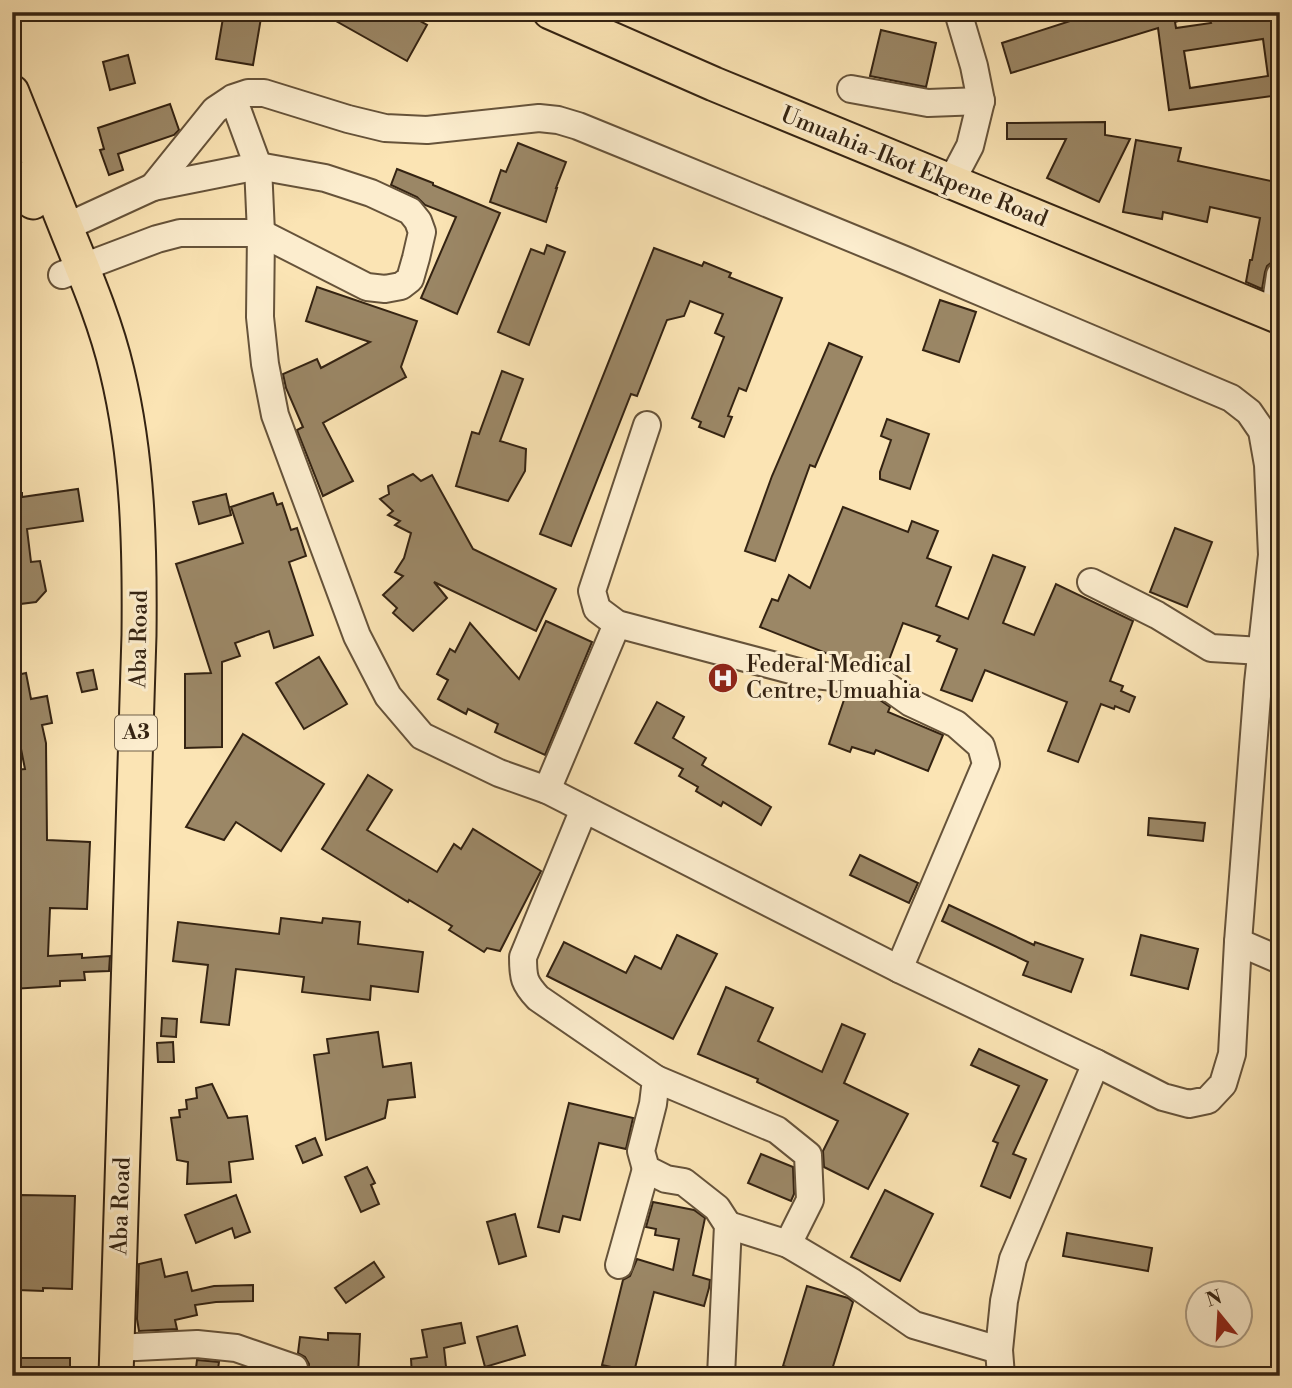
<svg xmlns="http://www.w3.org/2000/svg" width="1292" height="1388" font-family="'Libre Bodoni',serif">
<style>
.building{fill:#9b8766;stroke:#342312;stroke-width:2;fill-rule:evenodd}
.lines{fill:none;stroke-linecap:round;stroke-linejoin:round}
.minor-casing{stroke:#66533a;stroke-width:30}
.major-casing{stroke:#342312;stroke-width:37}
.minor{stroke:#fcedce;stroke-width:26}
.major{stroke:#fbe4b4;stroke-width:33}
.labels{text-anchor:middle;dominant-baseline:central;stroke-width:6;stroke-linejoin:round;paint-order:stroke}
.shield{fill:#fcedce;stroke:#70604a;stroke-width:2}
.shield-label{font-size:21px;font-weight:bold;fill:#342312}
.street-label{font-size:23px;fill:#342312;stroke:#fcedce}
.poi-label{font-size:23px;fill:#342312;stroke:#fcedce;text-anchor:start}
</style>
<rect width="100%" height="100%" fill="#fbe4b4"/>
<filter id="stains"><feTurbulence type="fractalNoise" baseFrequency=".00286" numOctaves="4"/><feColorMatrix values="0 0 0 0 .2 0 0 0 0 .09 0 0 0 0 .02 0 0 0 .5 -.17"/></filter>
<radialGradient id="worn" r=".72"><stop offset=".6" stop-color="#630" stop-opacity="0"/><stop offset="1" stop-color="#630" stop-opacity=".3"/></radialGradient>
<g class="building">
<path d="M224,12H262L253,65L216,59Z"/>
<path d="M320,12H404L427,25L407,61Z"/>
<path d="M1098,12H1195V16L1175,22L1176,28L1211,23L1207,12H1272V15L1280,14V95L1169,110L1158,28L1011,73L1002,43ZM1263,39L1268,76L1190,88L1184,51Z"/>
<path d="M881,30L936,43L926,87L870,76Z"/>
<path d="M128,55L135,83L110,90L103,62Z"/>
<path d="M170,104L179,130L174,135L118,154L123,170L109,175L100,150L104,149L98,128Z"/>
<path d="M1105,122V135L1130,139L1099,202L1047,178L1066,139H1007V123Z"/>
<path d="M1136,140L1181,148L1178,161L1280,183V217L1272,262L1267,266L1265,272L1262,289L1246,282L1250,260H1252L1260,218L1210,207L1207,222L1163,212L1162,219L1123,212Z"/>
<path d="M518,143L566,162L556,188H557L546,222L490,202L501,170L506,172Z"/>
<path d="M397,169L433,183V185L500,213L457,314L421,298L456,217L425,205L417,197L391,185Z"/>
<path d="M547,245L565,252L529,345L498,332L531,249L544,254Z"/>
<path d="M654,248L702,266L704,262L731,273L729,277L782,298L746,391L739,388L728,416L732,417L724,437L699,427L701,422L692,418L724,337L715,333L723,314L690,301L684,316L667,320L637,396L631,394L571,546L540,534Z"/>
<path d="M317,287L417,321L401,367L406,377L323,423L353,481L323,496L297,430L303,427L286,388L283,374L317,359L321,368L370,342L306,321Z"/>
<path d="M940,300L976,312L959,362L923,350Z"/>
<path d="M829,343L862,357L815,467L810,465L775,561L745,551L772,476Z"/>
<path d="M502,371L523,379L500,441L526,449L525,471L508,501L456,486L472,432L479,434Z"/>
<path d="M887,419L929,434L910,489L880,479V472L891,440L881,436Z"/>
<path d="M413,474L421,481L432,475L473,549L556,589L536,631L434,582L447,598L413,631L393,613L397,608L383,595L403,576L395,572L404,558L411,533L395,525L400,521L388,515L393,511L380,499L389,494L388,486Z"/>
<path d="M78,489L83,521L27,529L31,562L40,561L46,591L36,602L12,605V494L22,493V497Z"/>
<path d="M273,493L277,505L282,503L291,530L297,528L306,556L289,562L313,635L274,648L269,631L235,643L240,656L222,662V747L185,748V674L211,673L176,564L243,543L231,507Z"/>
<path d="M226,494L231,515L199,524L193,502Z"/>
<path d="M843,507L908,532L912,521L938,531L927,558L951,567L936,606L968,619L993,555L1025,567L1003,623L1034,635L1056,584L1133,621L1110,681L1123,686L1121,691L1135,697L1129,712L1115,706L1114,709L1101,704L1078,762L1048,751L1067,702L985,670L972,701L941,690L957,649L937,641L940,636L903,623L886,668L872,663H851L760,627L772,599L778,601L789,575L810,588Z"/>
<path d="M1175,528L1212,542L1187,607L1150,592Z"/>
<path d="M546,621L592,642L545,755L495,732L498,724L468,709L466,714L438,699L448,680L437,674L450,649L455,652L470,623L519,679Z"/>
<path d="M319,657L347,704L304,729L276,683Z"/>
<path d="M93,670L97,689L82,692L77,673Z"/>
<path d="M26,673L31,699L47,696L52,723L42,725L46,743L47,840L90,842L87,909L50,908L48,956L82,954V958L110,956L109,971L84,972L85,980L60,981V986L12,989V894L15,845H12V770L25,769L17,729L12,730V676Z"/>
<path d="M846,694H865L877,698L890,707L888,712L943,735L928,771L876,750L874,754L852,747L850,752L829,744Z"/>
<path d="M657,702L684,717L673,738L706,758L702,765L771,807L761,825L723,802L721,806L696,791L698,787L679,776L683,769L635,743Z"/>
<path d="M243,734L324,784L281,851L236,822L224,840L186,827Z"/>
<path d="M368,775L392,790L367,830L437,872L454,844L461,849L473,829L541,871L500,951L487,948L484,952L449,930L452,926L409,900L408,902L322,849Z"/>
<path d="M1149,818L1205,823L1203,841L1148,835Z"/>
<path d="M860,855L918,883L909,903L850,875Z"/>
<path d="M949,905L1034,945L1035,942L1083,959L1071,992L1023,975L1028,962L942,921Z"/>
<path d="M281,918L322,923L323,918L360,922L358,944L423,952L418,992L371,986L370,1000L302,992L304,977L236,969L229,1025L201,1022L208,965L173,961L178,922L279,934Z"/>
<path d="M677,935L717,954L673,1039L547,976L564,942L626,973L635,956L661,969Z"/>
<path d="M1141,935L1198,949L1188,989L1131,975Z"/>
<path d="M726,987L773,1008L758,1041L822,1072L842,1024L865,1034L844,1083L908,1114L868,1189L824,1167L823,1151L838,1121L757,1082L758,1079L698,1054Z"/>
<path d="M162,1018L177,1019L176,1037L161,1036Z"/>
<path d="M378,1032L383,1067L411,1063L415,1097L388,1100L385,1118L326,1140L314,1055L329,1053L327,1039Z"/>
<path d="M173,1042L174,1062H158L157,1043Z"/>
<path d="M979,1049L1047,1080L1013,1154L1026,1159L1010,1198L981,1186L998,1143L993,1141L1019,1086L971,1065Z"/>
<path d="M212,1084L228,1118L247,1116L253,1159L229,1162L231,1182L187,1184L188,1162L177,1160L171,1118L180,1117L179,1110L187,1109L186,1100L197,1098L196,1088Z"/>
<path d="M569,1103L633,1118L626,1149L599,1143L580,1220L563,1216L559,1232L538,1227Z"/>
<path d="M315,1138L322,1155L303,1163L296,1146Z"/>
<path d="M761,1154L793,1167L794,1194L791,1201L748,1183Z"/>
<path d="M367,1167L375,1183L371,1185L379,1204L361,1212L345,1177Z"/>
<path d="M885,1190L933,1214L900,1281L851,1257Z"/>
<path d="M21,1195L75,1196L72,1289L43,1288V1291L18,1290Z"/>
<path d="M236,1195L250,1232L235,1238L232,1228L196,1243L185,1215Z"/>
<path d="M653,1202L694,1210L705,1218L693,1275L710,1280L709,1288L704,1306L654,1292L634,1372L602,1365L623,1280L630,1276L637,1259L673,1270L679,1239L655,1235L656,1229L646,1227Z"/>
<path d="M515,1214L526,1256L499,1264L487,1222Z"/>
<path d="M1067,1233L1152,1248L1148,1271L1063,1256Z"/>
<path d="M161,1259L165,1277L187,1272L192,1291L214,1286L253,1285V1301L216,1302L195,1305L197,1315L175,1320L177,1329L139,1331L137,1319L139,1264Z"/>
<path d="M374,1262L384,1277L346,1303L335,1288Z"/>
<path d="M807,1286L848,1298L853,1302L830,1376H818L783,1366Z"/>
<path d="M461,1323L465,1343L444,1348L447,1376H412L411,1359L427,1357L422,1330Z"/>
<path d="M517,1326L525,1355L485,1367L477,1337Z"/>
<path d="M328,1333L360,1334L358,1375L325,1376L308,1374L309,1364L305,1357L298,1353L300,1337L328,1340Z"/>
<path d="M20,1358H70V1376H19Z"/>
<path d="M197,1360L219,1362L217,1376H195Z"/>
</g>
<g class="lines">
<g class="minor-casing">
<g id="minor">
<path d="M851,89L928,103L981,101"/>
<path d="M951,182L970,146L981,101L974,66L958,12"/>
<path d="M153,187L215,110L233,98L248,93H264L348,119L385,128L427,130L539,118L558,120L578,126L637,150L905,260L1231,398L1249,412L1262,431L1268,465L1272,555L1258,683L1238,942L1232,1054L1223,1084L1208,1100L1189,1104L1163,1097L1096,1063L899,969L547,790L499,773L422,736L388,696L357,636L275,415L265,364L260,317L261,233L258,166L233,98"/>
<path d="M62,275L157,239L180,233H261L367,287L385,289L401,286L410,279L416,258L422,232L418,221L410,211L371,193L325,178L258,166L153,187L66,227"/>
<path d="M1274,315L1280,275"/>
<path d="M647,425L592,591L597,609L617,624L806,674L852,679L867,678L884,684L911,703L956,724L981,746L986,764L899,969"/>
<path d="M1091,582L1157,615L1211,648L1262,651"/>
<path d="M547,790L617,624"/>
<path d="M584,809L523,957C523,978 524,983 538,998L656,1079L653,1104L641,1151L646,1169L666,1179L684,1182L717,1208L728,1225L721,1376"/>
<path d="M1238,942L1280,960"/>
<path d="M656,1079L777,1130L808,1155L810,1200L788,1244"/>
<path d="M728,1225L788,1244L852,1282L914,1325L999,1350"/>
<path d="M619,1265L646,1169"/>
<path d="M116,1348L197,1344L236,1348L294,1368"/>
<path d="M1001,1376L999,1350L1004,1301L1013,1259L1096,1063"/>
</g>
</g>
<g class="major-casing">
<g id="major">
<path d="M550,12L714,84L1280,317"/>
<path d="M12,92C31,140 50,187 69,235C87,279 106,324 117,371C138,458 140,546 139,635L116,1376"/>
<path d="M12,175L33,202"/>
</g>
</g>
<use href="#minor" class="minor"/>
<use href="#major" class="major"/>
</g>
<defs>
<g id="hospital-disc" transform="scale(1.575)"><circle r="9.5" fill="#8f2418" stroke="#fcedce"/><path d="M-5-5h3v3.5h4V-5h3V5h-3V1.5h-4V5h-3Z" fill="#fff"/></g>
</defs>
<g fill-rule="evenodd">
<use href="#hospital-disc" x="723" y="678"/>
</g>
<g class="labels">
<rect class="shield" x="115" y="715.5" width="42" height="35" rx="5"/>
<g class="shield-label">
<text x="136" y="733">A3</text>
</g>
<g class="street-label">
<text transform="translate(914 167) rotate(22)">Umuahia-Ikot Ekpene Road</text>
<text transform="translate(139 639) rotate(-89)">Aba Road</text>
<text transform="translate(121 1206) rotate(-88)">Aba Road</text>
</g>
<g class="poi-label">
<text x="746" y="665">Federal Medical<tspan x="746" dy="26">Centre, Umuahia</tspan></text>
</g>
</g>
<rect width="1292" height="1388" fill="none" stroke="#fbe4b4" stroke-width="42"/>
<rect x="14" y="14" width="1264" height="1360" fill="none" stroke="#342312" stroke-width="3.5"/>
<rect x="21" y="21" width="1250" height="1346" fill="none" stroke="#342312" stroke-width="2"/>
<g transform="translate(1219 1314) rotate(342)"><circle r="33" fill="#fcedce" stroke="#ac9c83" stroke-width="2"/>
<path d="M0-5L12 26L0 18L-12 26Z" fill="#8f2418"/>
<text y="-10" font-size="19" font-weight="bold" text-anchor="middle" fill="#342312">N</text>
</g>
<rect width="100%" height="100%" filter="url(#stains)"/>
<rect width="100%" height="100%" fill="url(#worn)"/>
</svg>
